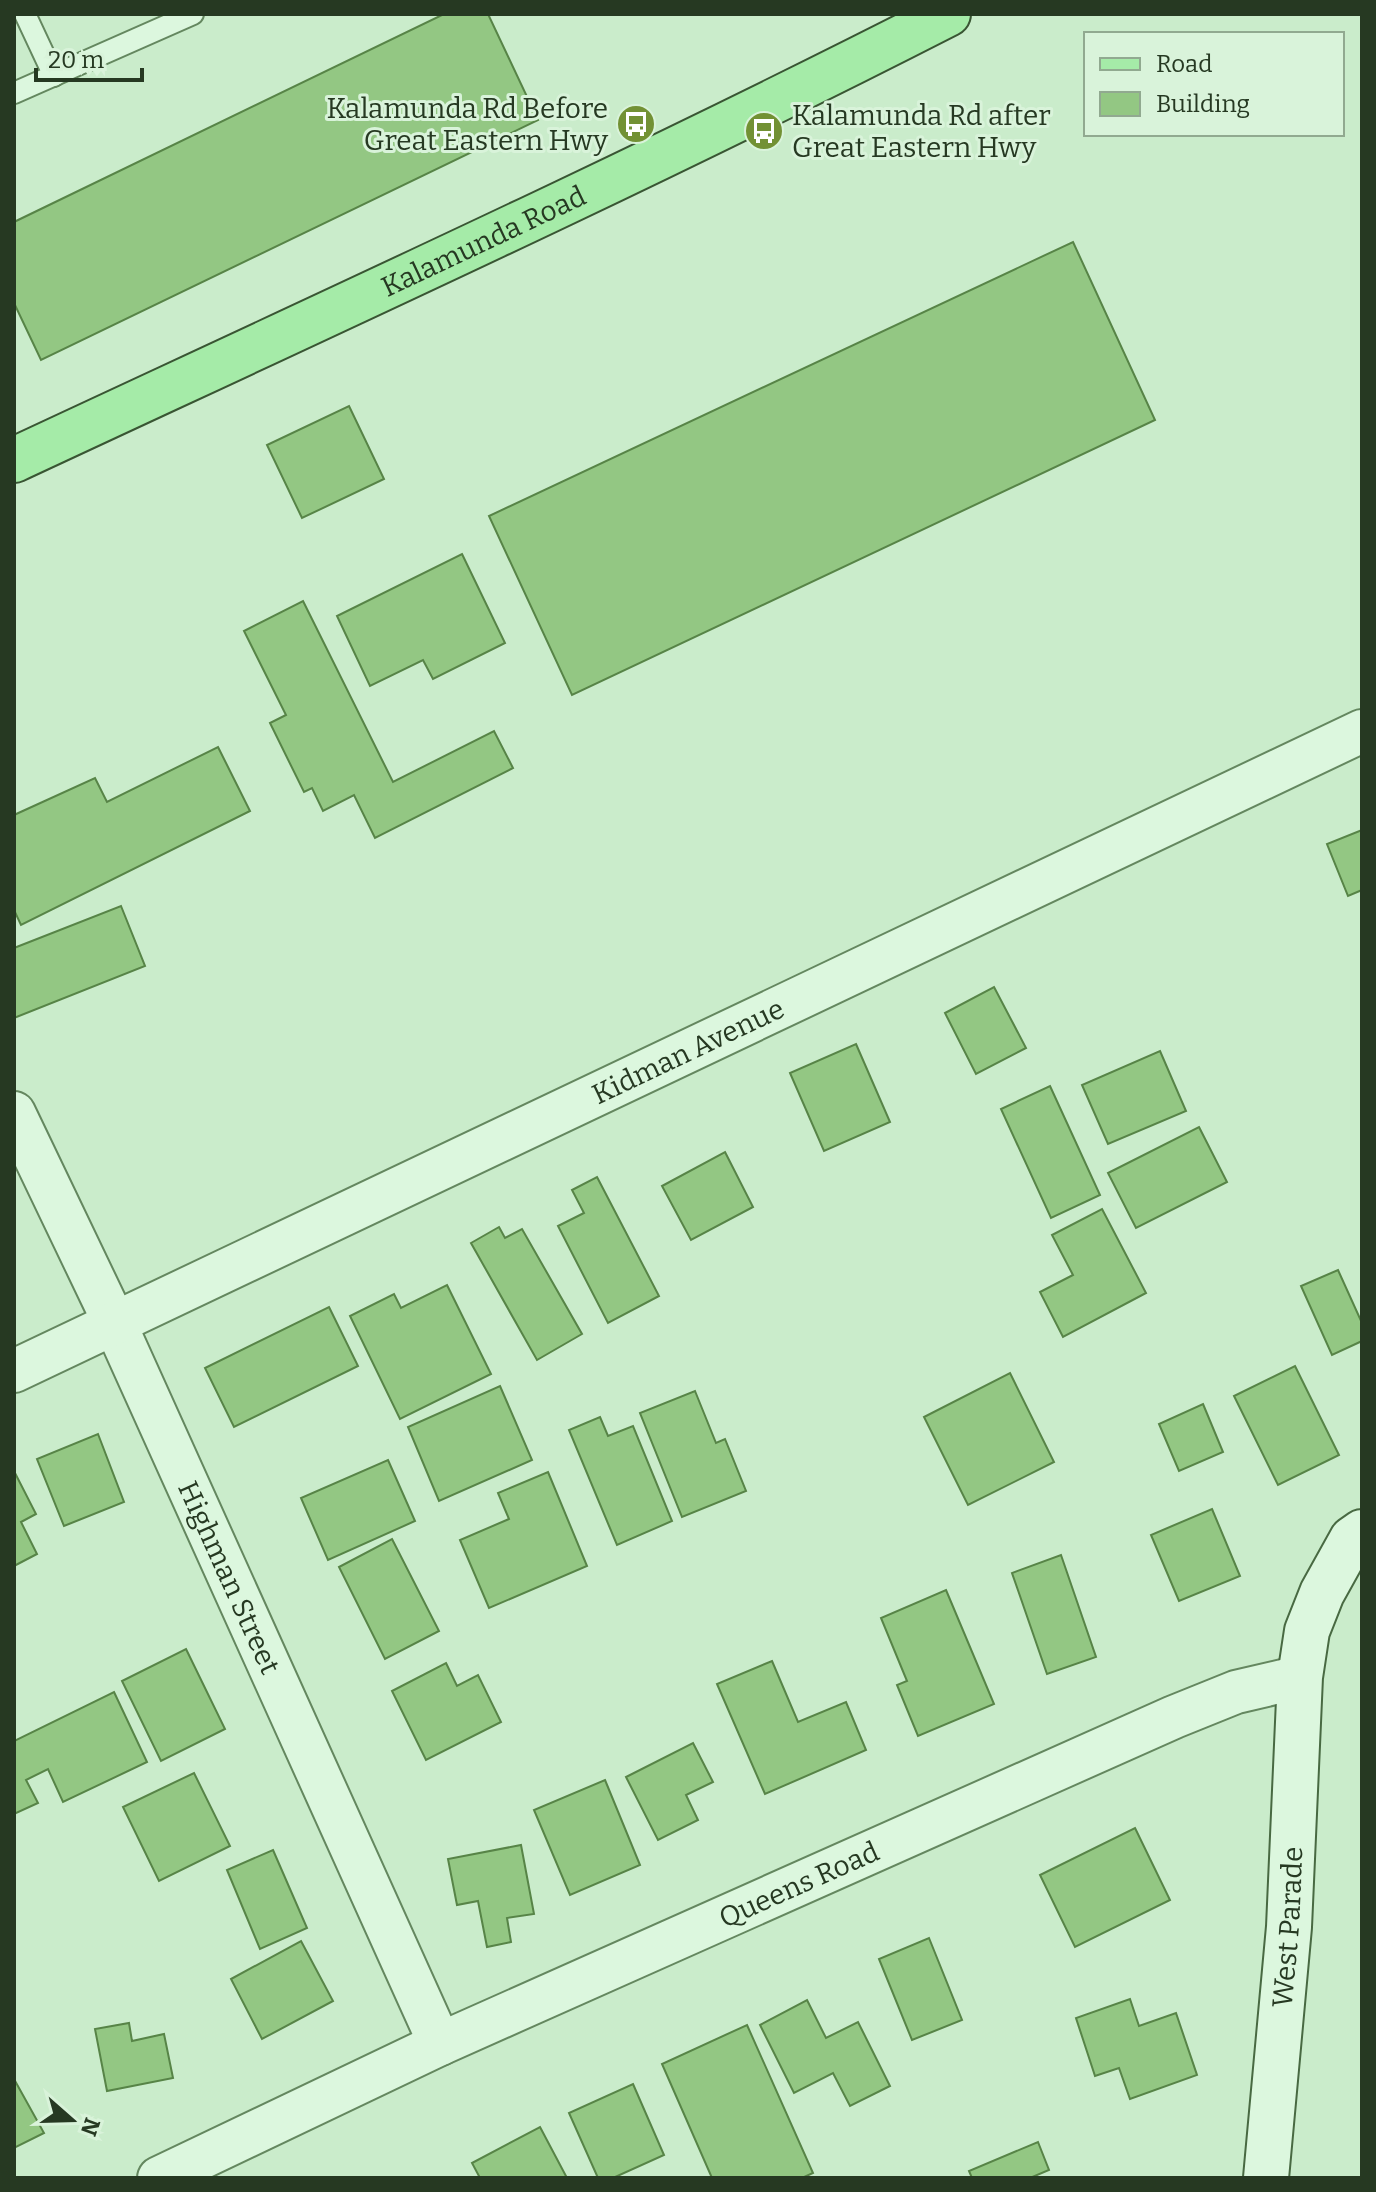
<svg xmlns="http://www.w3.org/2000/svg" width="1376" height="2192" font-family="Bitter,serif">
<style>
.building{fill:#93c783;stroke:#578447;stroke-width:2}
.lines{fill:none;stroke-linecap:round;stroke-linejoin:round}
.lane-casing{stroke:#64875f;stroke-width:24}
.street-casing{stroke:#64875f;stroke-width:46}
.secondary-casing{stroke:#486942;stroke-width:48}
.primary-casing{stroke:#395533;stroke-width:48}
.lane{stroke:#dcf7de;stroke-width:20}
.street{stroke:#dcf7de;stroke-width:42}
.secondary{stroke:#dcf7de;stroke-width:44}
.primary{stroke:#a5eba8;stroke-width:44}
.labels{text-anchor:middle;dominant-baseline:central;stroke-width:6;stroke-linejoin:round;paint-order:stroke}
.poi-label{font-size:28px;fill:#263922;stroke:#d9f3da;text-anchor:end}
.street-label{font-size:28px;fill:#263922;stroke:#d9f3da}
</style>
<rect width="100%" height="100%" fill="#caeccb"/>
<g class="building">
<path d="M444,14H488L538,120L41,360L14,303V222Z"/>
<path d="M1073,242L1155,420L572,695L489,516Z"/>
<path d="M349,406L384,479L302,518L267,445Z"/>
<path d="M462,554L505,643L433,679L423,660L370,686L337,616Z"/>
<path d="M303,601L393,782L494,731L513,768L375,838L354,795L323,811L312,788L304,792L270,723L286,715L244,631Z"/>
<path d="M218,747L250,811L21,925L14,910V815L95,778L107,802Z"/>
<path d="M1362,830V890L1348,896L1327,844Z"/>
<path d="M121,906L145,966L14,1018V948Z"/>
<path d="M994,987L1026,1048L976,1074L945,1013Z"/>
<path d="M856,1044L890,1122L824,1151L790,1073Z"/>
<path d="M1160,1051L1186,1111L1108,1144L1082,1085Z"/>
<path d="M1050,1086L1100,1195L1051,1218L1001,1109Z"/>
<path d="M1199,1127L1227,1182L1136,1228L1108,1173Z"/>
<path d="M725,1152L753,1207L691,1240L662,1186Z"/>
<path d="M597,1177L659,1296L608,1323L558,1226L584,1213L572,1190Z"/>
<path d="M1102,1209L1146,1293L1063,1337L1040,1292L1073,1275L1052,1235Z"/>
<path d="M499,1227L505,1238L522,1229L582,1334L537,1360L471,1243Z"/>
<path d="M1338,1270L1362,1323V1341L1332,1355L1301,1286Z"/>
<path d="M447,1285L491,1374L400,1419L350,1316L394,1294L401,1308Z"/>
<path d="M329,1307L358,1366L234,1427L205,1368Z"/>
<path d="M1295,1366L1339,1455L1278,1485L1234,1396Z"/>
<path d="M1010,1373L1054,1462L968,1505L924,1417Z"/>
<path d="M500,1386L532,1460L439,1501L408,1427Z"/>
<path d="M695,1391L716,1443L725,1439L746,1491L682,1517L640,1413Z"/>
<path d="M1203,1404L1223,1452L1179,1471L1159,1424Z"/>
<path d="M600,1417L608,1436L633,1426L672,1521L617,1545L569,1430Z"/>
<path d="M98,1434L124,1502L64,1526L37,1459Z"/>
<path d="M388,1460L415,1521L328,1560L301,1498Z"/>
<path d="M548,1472L587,1566L489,1608L460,1540L509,1519L498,1493Z"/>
<path d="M15,1473L36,1514L21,1522L37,1554L14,1566Z"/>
<path d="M1212,1509L1240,1576L1179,1601L1151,1535Z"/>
<path d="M392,1539L439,1631L385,1659L339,1567Z"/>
<path d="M1061,1555L1096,1657L1047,1674L1012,1573Z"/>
<path d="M946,1590L994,1704L918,1736L897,1685L907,1681L881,1618Z"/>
<path d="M186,1649L225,1729L161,1761L122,1681Z"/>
<path d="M772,1661L798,1722L846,1702L866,1750L765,1794L717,1684Z"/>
<path d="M446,1663L457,1686L478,1675L501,1722L426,1760L392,1691Z"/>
<path d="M114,1692L147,1762L63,1802L48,1769L26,1780L38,1803L14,1814V1741Z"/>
<path d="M693,1743L713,1782L686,1795L698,1820L658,1840L626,1777Z"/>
<path d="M194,1773L230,1846L159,1881L123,1807Z"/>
<path d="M605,1780L640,1865L570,1895L534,1810Z"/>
<path d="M1135,1828L1170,1900L1075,1947L1040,1875Z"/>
<path d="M521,1845L534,1914L507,1918L511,1942L487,1947L478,1901L457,1905L448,1859Z"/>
<path d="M273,1850L307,1928L260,1949L227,1870Z"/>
<path d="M929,1938L962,2020L912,2040L879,1959Z"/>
<path d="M301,1941L333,2001L262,2039L231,1979Z"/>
<path d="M1130,1999L1139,2026L1176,2013L1197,2075L1130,2099L1119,2068L1095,2076L1076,2018Z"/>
<path d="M807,2000L826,2038L858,2022L890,2086L850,2106L833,2073L794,2093L760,2025Z"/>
<path d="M129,2023L132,2041L164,2034L173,2078L107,2091L95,2029Z"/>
<path d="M747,2025L813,2173L802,2178H712L662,2064Z"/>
<path d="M14,2079L44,2133L14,2148Z"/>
<path d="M633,2084L664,2155L613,2178H598L569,2113Z"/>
<path d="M540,2127L567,2178H480L472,2163Z"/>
<path d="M1038,2142L1049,2170L1030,2178H972L969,2171Z"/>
</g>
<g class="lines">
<g class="lane-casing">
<g id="lane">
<path d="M25,14L54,76"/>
<path d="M14,93L193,14"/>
</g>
</g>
<g class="street-casing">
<g id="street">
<path id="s1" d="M14,1113L115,1324L440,2044"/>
<path id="s2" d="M14,1371L1362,731"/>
<path id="s3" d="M159,2178L440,2044L1174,1717L1236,1692L1300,1677"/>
</g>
</g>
<g class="secondary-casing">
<g id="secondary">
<path id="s4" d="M1266,2178L1289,1927L1300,1677L1307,1631L1322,1593L1352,1539L1362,1532"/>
</g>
</g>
<g class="primary-casing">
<g id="primary">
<path id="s5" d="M14,460C327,314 641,171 948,14"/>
</g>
</g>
<use href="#lane" class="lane"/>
<use href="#street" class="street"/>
<use href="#secondary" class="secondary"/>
<use href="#primary" class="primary"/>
</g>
<defs>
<g id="bus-disc" transform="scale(2)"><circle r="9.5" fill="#729134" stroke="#d9f3da"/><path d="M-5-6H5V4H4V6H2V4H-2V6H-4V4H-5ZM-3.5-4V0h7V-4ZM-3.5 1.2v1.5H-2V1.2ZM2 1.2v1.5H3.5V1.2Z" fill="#fff"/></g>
</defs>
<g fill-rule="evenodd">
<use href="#bus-disc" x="636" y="124"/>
<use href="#bus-disc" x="764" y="131"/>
</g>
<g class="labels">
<g class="poi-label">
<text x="608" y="108">Kalamunda Rd Before<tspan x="608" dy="32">Great Eastern Hwy</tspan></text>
<text x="792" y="115" text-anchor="start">Kalamunda Rd after<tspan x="792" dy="32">Great Eastern Hwy</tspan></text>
</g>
<g class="street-label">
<text stroke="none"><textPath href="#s5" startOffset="518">Kalamunda Road</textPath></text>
<text stroke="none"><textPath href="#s2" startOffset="746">Kidman Avenue</textPath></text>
<text stroke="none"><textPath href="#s1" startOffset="512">Highman Street</textPath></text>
<text stroke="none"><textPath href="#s3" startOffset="704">Queens Road</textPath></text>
<text stroke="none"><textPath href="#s4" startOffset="252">West Parade</textPath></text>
</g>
</g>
<rect width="1376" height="2192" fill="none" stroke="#263922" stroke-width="32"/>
<rect x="1084" y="32" width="260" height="104" fill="#d9f3da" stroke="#91a990" stroke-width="2"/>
<rect x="1100" y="58" width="40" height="12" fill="#a5eba8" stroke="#91a990" stroke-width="2"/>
<text x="1156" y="72" font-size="24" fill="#263922">Road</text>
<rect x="1100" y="92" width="40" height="24" fill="#93c783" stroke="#91a990" stroke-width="2"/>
<text x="1156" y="112" font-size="24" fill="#263922">Building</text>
<g transform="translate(72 2120) rotate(110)" stroke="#d9f3da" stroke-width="6" paint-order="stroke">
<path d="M0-6L14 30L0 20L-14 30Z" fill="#263922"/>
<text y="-12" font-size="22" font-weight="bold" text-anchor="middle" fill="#263922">N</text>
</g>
<path d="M36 68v12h106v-12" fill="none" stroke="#263922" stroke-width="4"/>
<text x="48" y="68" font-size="24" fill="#263922" stroke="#d9f3da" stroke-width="6" paint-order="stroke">20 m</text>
</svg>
